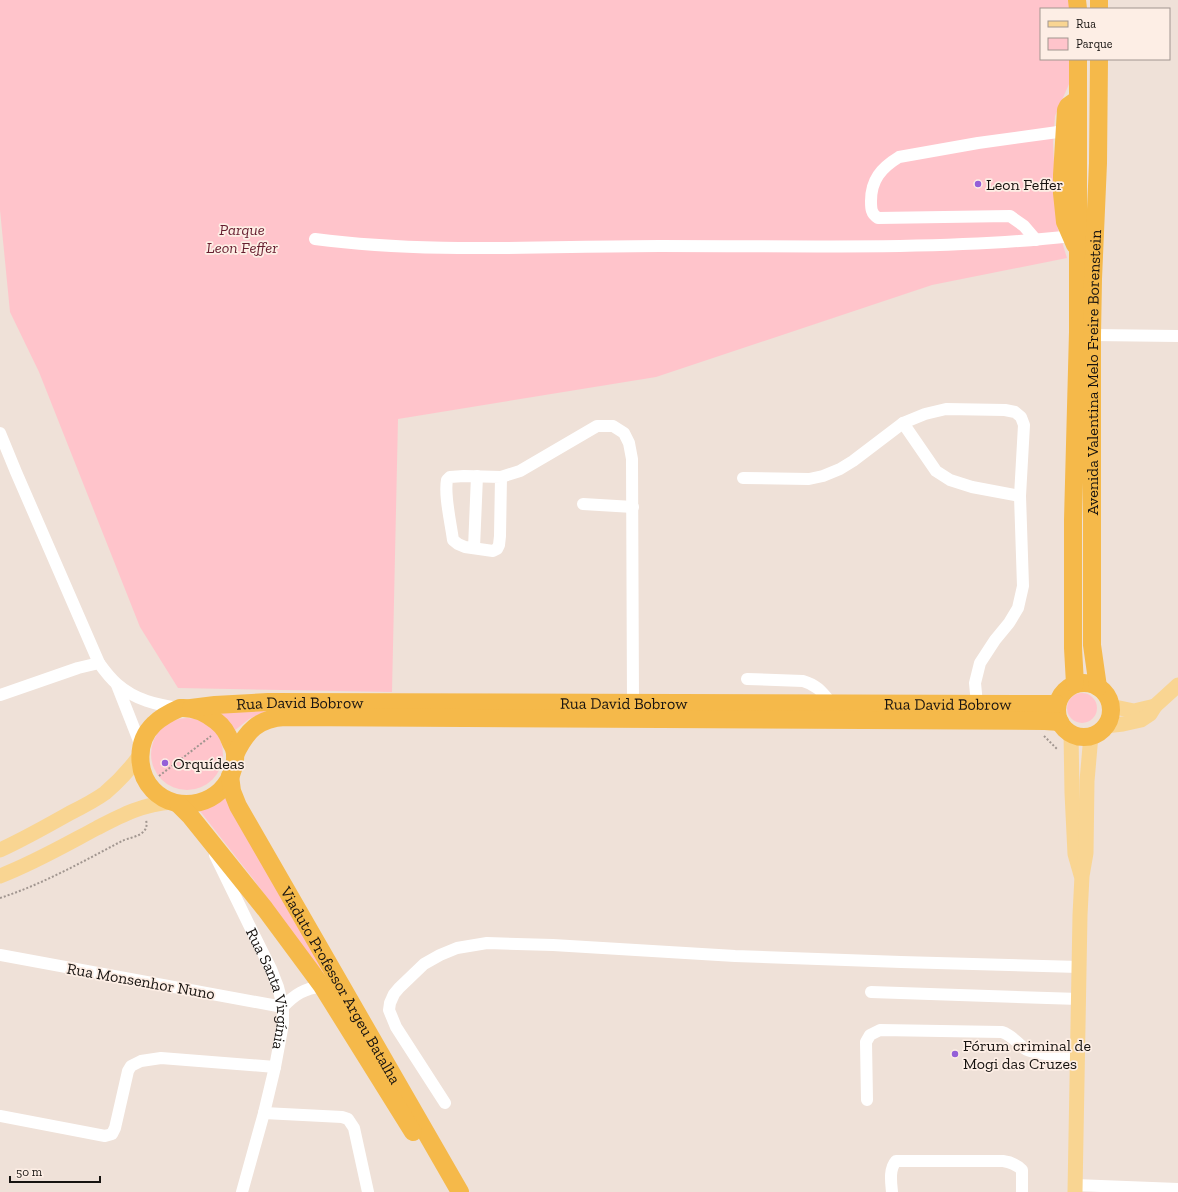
<svg xmlns="http://www.w3.org/2000/svg" width="1178" height="1192" font-family="'Zilla Slab',serif">
<style>
.green{fill:#ffc4cb}
.lines{fill:none;stroke-linecap:round;stroke-linejoin:round}
.path{stroke:#a19690;stroke-width:2;stroke-dasharray:2 2;stroke-linecap:butt}
.minor{stroke:#fff;stroke-width:12}
.major{stroke:#f9d592;stroke-width:15}
.highway{stroke:#f5b94a;stroke-width:18}
.poi-dot{fill:#945fd8;stroke:#fdeee5;stroke-width:1.5}
.labels{text-anchor:middle;dominant-baseline:central;stroke-width:3.5;stroke-linejoin:round;paint-order:stroke}
.poi-label{font-size:16px;fill:#171310;stroke:#fdeee5;text-anchor:start}
.park-label{font-size:16px;font-style:italic;fill:#661e2f;stroke:#fdeee5}
.street-label{font-size:16px;fill:#171310;stroke:#fdeee5}
</style>
<rect width="100%" height="100%" fill="#efe1d8"/>
<g class="green">
<path d="M0,0H1072V9H1041V59H1070L1069,84L1055,116L1053,142L1057,226L1067,258L932,285L656,377L398,419L392,692L178,688L140,627L39,372L10,312L0,210Z"/>
<circle cx="1082" cy="708" r="15"/>
<path d="M271,709L249,719L234,731L221,713Z"/>
<circle cx="187" cy="754" r="36"/>
<path d="M225,792L329,974L324,977L254,880L196,806Z"/>
</g>
<g class="lines">
<g class="path">
<path d="M1044,736L1058,750"/>
<path d="M159,776L211,736"/>
<path d="M0,898C43,884 82,862 122,841C128,838 139,837 144,831C147,828 147,824 146,820"/>
</g>
<g class="minor">
<path d="M315,239C429,254 545,246 660,246C740,246 820,247 900,246C957,245 1014,243 1071,236"/>
<path d="M1036,240L1024,226L1010,216L878,218C871,214 871,208 871,201C871,180 881,168 899,157L978,143L1065,131"/>
<path d="M1092,335L1178,336"/>
<path d="M903,423L936,471L950,480L972,487L1020,496"/>
<path d="M0,433L16,472L99,663"/>
<path d="M501,477L500,536L499,545L497,549L493,551L465,547L458,544L453,540C451,524 444,495 447,480L450,477L464,476L501,477L520,471L597,426H613L624,433L629,443L632,459L633,703"/>
<path d="M743,478L809,479L823,476L840,469L853,461L903,423L925,414L946,409L1005,410L1015,412L1021,417L1024,425L1020,496L1023,586L1018,608L1009,623L995,640L980,663L975,683L977,704"/>
<path d="M583,504L633,507"/>
<path d="M474,548L477,476"/>
<path d="M747,679L803,681C817,685 822,692 831,703"/>
<path d="M117,685L141,746"/>
<path d="M0,695L78,668L99,663C104,670 110,678 117,684C135,700 157,705 180,708"/>
<path id="s1" d="M215,855L254,935L271,969L278,987L283,1007V1024L275,1067L264,1113L242,1192"/>
<path d="M0,955L283,1007"/>
<path d="M871,992L1079,999"/>
<path d="M283,1007C295,994 304,989 322,986"/>
<path d="M867,1100L866,1042L870,1035L880,1030L1002,1032C1014,1036 1018,1045 1027,1050C1039,1056 1064,1055 1077,1057"/>
<path d="M445,1103L396,1027L389,1010L390,1003L394,994L399,988L424,964L440,955L457,948L487,943L553,945L735,956L901,962L1079,967"/>
<path d="M264,1113L342,1117L348,1119L354,1128L368,1192"/>
<path d="M0,1116L105,1136L112,1134L115,1128L128,1071L131,1066L141,1061L161,1058L275,1067"/>
<path d="M1075,1185L1178,1189"/>
<path d="M892,1192C891,1182 889,1169 896,1161H1003C1011,1162 1016,1164 1022,1170V1192"/>
</g>
<g class="major">
<path d="M1110,706L1134,711L1155,706"/>
<path d="M1105,726L1123,724L1141,720L1150,714L1155,706L1178,685"/>
<path d="M1071,733L1072,793L1075,854L1081,875"/>
<path d="M0,850C24,839 47,826 70,813C82,807 94,801 105,793C118,782 130,769 140,755"/>
<path d="M0,876C34,863 65,845 97,828C122,815 143,804 172,802"/>
<path d="M1075,1192L1080,915L1082,876L1086,853L1087,781L1091,735"/>
</g>
<g class="highway">
<path d="M1077,0L1078,9"/>
<path d="M1099,0V9"/>
<path d="M1075,245L1065,222L1062,193V175L1066,110L1068,106L1075,101"/>
<circle cx="1084" cy="710" r="27"/>
<path d="M1075,684L1073,648V520L1078,332V59"/>
<path id="s2" d="M1098,687L1092,645V335L1093,279L1098,163L1099,59"/>
<path d="M180,708C194,707 205,712 216,721C224,727 228,734 231,743C233,746 235,750 235,754C236,759 234,765 233,769C224,804 178,816 153,790C136,772 136,741 154,724C161,717 171,712 180,708Z"/>
<path id="s3" d="M191,708L215,705L268,702L1057,704"/>
<path d="M235,755C246,731 259,718 285,717L1045,721L1060,722"/>
<path id="s4" d="M230,776L232,791L238,806L460,1192"/>
<path d="M178,804L191,817L265,909L322,986L413,1132"/>
</g>
</g>
<g class="poi-dot">
<circle cx="978" cy="184" r="4"/>
<circle cx="165" cy="763" r="4"/>
<circle cx="955" cy="1054" r="4"/>
</g>
<g class="labels">
<g class="poi-label">
<text x="986" y="184">Leon Feffer</text>
<text x="173" y="763">Orquídeas</text>
<text x="963" y="1045">Fórum criminal de<tspan x="963" dy="18">Mogi das Cruzes</tspan></text>
</g>
<g class="park-label">
<text x="242" y="229">Parque<tspan x="242" dy="18">Leon Feffer</tspan></text>
</g>
<g class="street-label">
<text stroke="none"><textPath href="#s2" startOffset="315">Avenida Valentina Melo Freire Borenstein</textPath></text>
<text stroke="none"><textPath href="#s3" startOffset="109">Rua David Bobrow</textPath></text>
<text stroke="none"><textPath href="#s3" startOffset="433">Rua David Bobrow</textPath></text>
<text stroke="none"><textPath href="#s3" startOffset="757">Rua David Bobrow</textPath></text>
<text transform="translate(141 981) rotate(10)">Rua Monsenhor Nuno</text>
<text stroke="none"><textPath href="#s4" startOffset="238">Viaduto Professor Argeu Batalha</textPath></text>
<text stroke="none"><textPath href="#s1" startOffset="146">Rua Santa Virgínia</textPath></text>
</g>
</g>
<rect x="1040" y="8" width="130" height="52" fill="#fdeee5" stroke="#a19690"/>
<rect x="1048" y="21" width="20" height="6" fill="#f9d592" stroke="#a19690"/>
<text x="1076" y="28" font-size="12" fill="#171310">Rua</text>
<rect x="1048" y="38" width="20" height="12" fill="#ffc4cb" stroke="#a19690"/>
<text x="1076" y="48" font-size="12" fill="#171310">Parque</text>
<path d="M10 1176v6h90v-6" fill="none" stroke="#171310" stroke-width="2"/>
<text x="16" y="1176" font-size="12" fill="#171310" stroke="#fdeee5" stroke-width="3" paint-order="stroke">50 m</text>
</svg>
